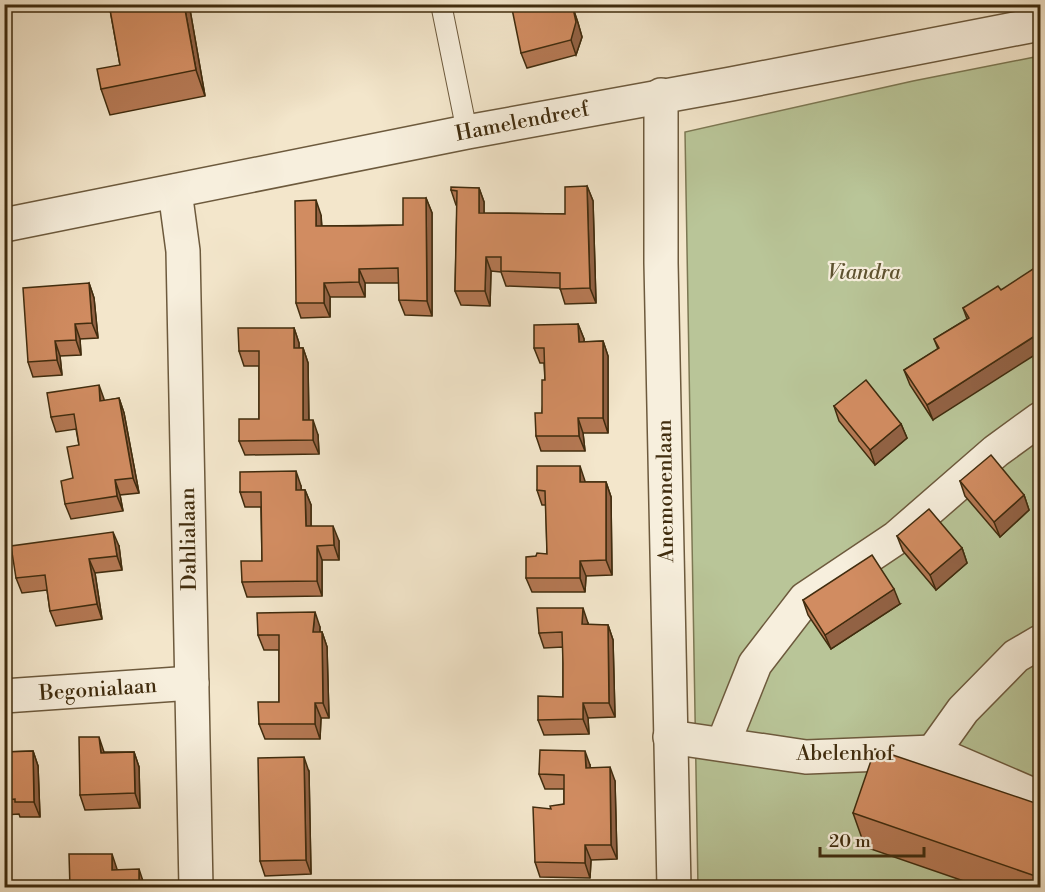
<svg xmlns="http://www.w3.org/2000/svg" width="1045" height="892" font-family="'Libre Bodoni',serif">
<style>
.green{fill:#b9c598;stroke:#7c7853;stroke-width:1.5}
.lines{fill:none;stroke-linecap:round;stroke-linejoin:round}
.service-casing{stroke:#6d5a3d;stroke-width:22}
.minor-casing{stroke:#6d5a3d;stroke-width:36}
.tertiary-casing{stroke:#6d5a3d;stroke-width:36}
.service{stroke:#f7efdd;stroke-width:20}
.minor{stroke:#f7efdd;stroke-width:33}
.tertiary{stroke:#f7efdd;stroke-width:33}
.wall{fill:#b47853;stroke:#402c0e;stroke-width:1.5}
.shaded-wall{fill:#926244;stroke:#402c0e;stroke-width:1.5}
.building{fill:#d18c61;stroke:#402c0e;stroke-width:1.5}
.labels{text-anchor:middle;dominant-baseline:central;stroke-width:4.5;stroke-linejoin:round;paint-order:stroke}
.street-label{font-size:21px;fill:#402c0e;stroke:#f7efdd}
.park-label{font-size:21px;font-style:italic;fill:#5e5230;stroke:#f7efdd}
</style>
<rect width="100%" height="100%" fill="#f3e6cb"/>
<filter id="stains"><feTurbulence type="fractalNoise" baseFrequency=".00333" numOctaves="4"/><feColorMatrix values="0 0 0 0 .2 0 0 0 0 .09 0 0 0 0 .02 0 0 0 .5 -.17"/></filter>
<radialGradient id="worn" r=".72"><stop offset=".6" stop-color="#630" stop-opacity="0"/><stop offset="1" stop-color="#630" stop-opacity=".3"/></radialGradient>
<path class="green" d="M1040,56V887H698L685,132L913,81Z"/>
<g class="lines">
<g class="service-casing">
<path id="service" d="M441,4L467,132"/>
</g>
<g class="minor-casing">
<g id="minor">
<path d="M661,95V263L674,888"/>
<path d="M175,191L183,251L196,888"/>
<path d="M4,696L192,683"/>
<path d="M670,737L806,757L933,752L1040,798"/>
<path d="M723,744L755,664L805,599L896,538L996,451L1040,419"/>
<path d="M933,752L963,710L1016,656L1040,642"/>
</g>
</g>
<g class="tertiary-casing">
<path id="tertiary" d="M4,225L467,132L731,84L1040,24"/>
</g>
<use href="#service" class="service"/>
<use href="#minor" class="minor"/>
<use href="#tertiary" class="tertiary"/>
</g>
<g class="wall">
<path d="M109,4H189L205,96L110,115L101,89L120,65Z"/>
<path d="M562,4L563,10L573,8L578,23L582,37L576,55L527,68L521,53Z"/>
<path d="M587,186L593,201L596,303L565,304L560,288L506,286L501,272L491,271L490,306L461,305L455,291L457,205H456L451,190L479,188L484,202V213L565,214Z"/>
<path d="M426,198L432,213V316L405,315L399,300V283H365V297H330V317L301,318L296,303L321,215L322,226L403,225Z"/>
<path d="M89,283L94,298L98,338L80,339L81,355L60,356L62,375L33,377L28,362Z"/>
<path d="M1001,290L933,420L910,385L904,370L938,349L934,339L967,319L963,308Z"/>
<path d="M578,324L584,339V342L603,341L608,356V433H583L585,451H541L536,436L542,413L545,380L544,363H540L534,348Z"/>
<path d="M294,328L299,343V348H303L308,363L309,420L318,435L319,454L245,455L239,441L259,419V366H244L239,351Z"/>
<path d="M119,398L124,413L139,493L120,495L123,511L71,519L65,504L73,478L79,445L76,429L56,432L51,417L104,401Z"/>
<path d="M834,406L901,424L907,438L875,465L839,421Z"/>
<path d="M960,481L1024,495L1029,510L1000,537L965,496Z"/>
<path d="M585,482H606L611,497L612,575L586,576L585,592H532L526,578L536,556L547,554L546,505H542L537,490Z"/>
<path d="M301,486V490H305L311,505V526L339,541V560H322V596L247,597L242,582L262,561L261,507H245L240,492Z"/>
<path d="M897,536L962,548L967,563L936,590L903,551Z"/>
<path d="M119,546L122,570L95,573L102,619L56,626L50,611L47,590L22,593L16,578Z"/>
<path d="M803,600L900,604L831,649L808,615Z"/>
<path d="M588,623V625H608L613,640L615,717L588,718L589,734L544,735L538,720L563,697V647L544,648L539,633Z"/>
<path d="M320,627V632H322L327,647L329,718H321L320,739H265L259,724L279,702V650H264L258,635Z"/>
<path d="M33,751L38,766L40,817H20L19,814L4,815V752Z"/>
<path d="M104,752H134L139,767L140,808L85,810L80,795Z"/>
<path d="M590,765V768L615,781L617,859L591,860L590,878L540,877L535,862L551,809L564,804V789H545L539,774Z"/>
<path d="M309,772L311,874L265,876L260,861Z"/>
<path d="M1041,805V888H984L865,847L853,813Z"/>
</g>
<g class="shaded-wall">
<path d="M184,4H189L205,96L196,70Z"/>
<path d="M573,8L578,23L582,37L576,55L571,40Z"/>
<path d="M587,186L593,201L596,303L590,288Z"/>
<path d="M479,188L484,202V228L479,213Z"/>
<path d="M426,198L432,213V316L427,301Z"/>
<path d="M316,200L321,215L322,241L316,226Z"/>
<path d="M486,257L491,271L490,306L485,291Z"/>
<path d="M359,269L365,283V297L359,282Z"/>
<path d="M89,283L94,298L98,338L92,323Z"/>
<path d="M324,283L330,297V317L324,303Z"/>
<path d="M75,324L80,339L81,355L76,340Z"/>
<path d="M578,324L584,339V357L579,342Z"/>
<path d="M294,328L299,343V363L294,348Z"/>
<path d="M1041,332V351L933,420L927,405Z"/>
<path d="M55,341L60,356L62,375L57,360Z"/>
<path d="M603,341L608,356V433L603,418Z"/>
<path d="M303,348L308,363L309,435L303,420Z"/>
<path d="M99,385L104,399L106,416L100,401Z"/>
<path d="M119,398L124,413L139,493L133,478Z"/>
<path d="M578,418L583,433L585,451L579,436Z"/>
<path d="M313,420L318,435L319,454L313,440Z"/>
<path d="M901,424L907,438L875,465L870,450Z"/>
<path d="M580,466L585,481V497L580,482Z"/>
<path d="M296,471L301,486L302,505L296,490Z"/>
<path d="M115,480L120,495L123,511L117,496Z"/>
<path d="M606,482L611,497L612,575L606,560Z"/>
<path d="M305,490L311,505V541L306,526Z"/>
<path d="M1024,495L1029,510L1000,537L994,522Z"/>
<path d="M333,526L339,541V560L334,545Z"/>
<path d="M113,532L119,546L122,570L117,556Z"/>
<path d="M317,546L322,560V596L317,581Z"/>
<path d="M962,548L967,563L936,590L930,575Z"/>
<path d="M89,559L95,573L102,619L97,604Z"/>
<path d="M580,561L586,576L585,592L580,578Z"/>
<path d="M894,589L900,604L831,649L825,635Z"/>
<path d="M583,608L588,623V639L582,624Z"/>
<path d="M315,612L320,627L319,646L313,632Z"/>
<path d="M608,625L613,640L615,717L609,703Z"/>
<path d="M322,632L327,647L329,718L323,703Z"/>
<path d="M315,703L321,718L320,739L315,724Z"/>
<path d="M583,703L588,718L589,734L583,719Z"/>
<path d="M99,737L104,752L106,767L101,753Z"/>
<path d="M33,751L38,766L40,817L34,802Z"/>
<path d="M585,751L590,765L591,783L586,768Z"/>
<path d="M134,752L139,767L140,808L135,793Z"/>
<path d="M304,757L309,772L311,874L306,860Z"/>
<path d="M610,767L615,781L617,859L611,845Z"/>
<path d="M585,845L591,860L590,878L585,863Z"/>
<path d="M112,854L117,869V885L112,870Z"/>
<path d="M139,869L144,884V888H139Z"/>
</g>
<g class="building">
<path d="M109,4H184L196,70L101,89L97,69L120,65Z"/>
<path d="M511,4H560L561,10L573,8L576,22L571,40L521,53Z"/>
<path d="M587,186L590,288L560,289V273L501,271V257H486L485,291H455L457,191L451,190V187L479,188V213L565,214V187Z"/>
<path d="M403,198H426L427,301L399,300L398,268L359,269V282L324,283V303H296L295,201L316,200V226H359L403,225Z"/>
<path d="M1036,267L1041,275V332L927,405L904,370L939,348L934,339L969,318L963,308L998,286L1001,290Z"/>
<path d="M89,283L92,323L75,324L76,340L55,341L57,360L28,362L23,288Z"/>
<path d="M578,324L579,342L603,341V418H578L579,436H536L535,413H542V380H545L544,348H534V325Z"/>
<path d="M238,328H294V348H303V420H313V440L239,441V419H259V351H239Z"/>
<path d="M866,380L901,424L870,450L834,406Z"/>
<path d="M99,385L100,401L119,398L133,478L115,480L117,496L65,504L61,481L73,478L67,447L79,445L74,414L51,417L47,393Z"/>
<path d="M991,455L1024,495L994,522L960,481Z"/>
<path d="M537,466H580V482H606V560L580,561V578H526V557L536,556L537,553L547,554L545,491L537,490Z"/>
<path d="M296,471V490H305L306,526H333L334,545L317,546V581L242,582L241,561H262L261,492H240V472Z"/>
<path d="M929,509L962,548L930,575L897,536Z"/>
<path d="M113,532L117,556L89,559L97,604L50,611L45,575L16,578L11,546Z"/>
<path d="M872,555L894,589L825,635L803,600Z"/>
<path d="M537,608H583L582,624L608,625L609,703H583V719L538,720V696L563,697V663L562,632L539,633Z"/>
<path d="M315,612L313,632H322L323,703H315V724H259L258,702H279V635H258L257,613Z"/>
<path d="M79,737H99L101,753L134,752L135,793L80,795Z"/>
<path d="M875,749L1041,805V878L853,813Z"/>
<path d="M540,750L585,751L586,768L610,767L611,845H585V863L535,862L533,807L551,809L550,806L564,804V775L539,774Z"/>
<path d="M33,751L34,802H15V799L4,800V752Z"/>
<path d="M304,757L306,860L260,861L258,758Z"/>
<path d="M69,854H112V870L139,869V888H70Z"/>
</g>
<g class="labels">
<g class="street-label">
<text transform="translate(522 122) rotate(-11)">Hamelendreef</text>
<text transform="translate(666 491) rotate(-91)">Anemonenlaan</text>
<text transform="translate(189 539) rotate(-91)">Dahlialaan</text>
<text transform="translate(98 690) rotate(-4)">Begonialaan</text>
<text x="845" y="754">Abelenhof</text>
</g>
<g class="park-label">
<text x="864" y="273">Viandra</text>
</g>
</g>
<rect width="1045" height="892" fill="none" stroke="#f3e6cb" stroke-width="24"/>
<rect x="6" y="6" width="1033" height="880" fill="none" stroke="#402c0e" stroke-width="3"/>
<rect x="12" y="12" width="1021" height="868" fill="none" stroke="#402c0e" stroke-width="1.5"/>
<path d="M820 847v9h104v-9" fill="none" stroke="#402c0e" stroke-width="3"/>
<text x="829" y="847" font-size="18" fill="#402c0e" stroke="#f7efdd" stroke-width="4.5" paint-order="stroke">20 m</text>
<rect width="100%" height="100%" filter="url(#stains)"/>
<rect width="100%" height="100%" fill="url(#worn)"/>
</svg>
